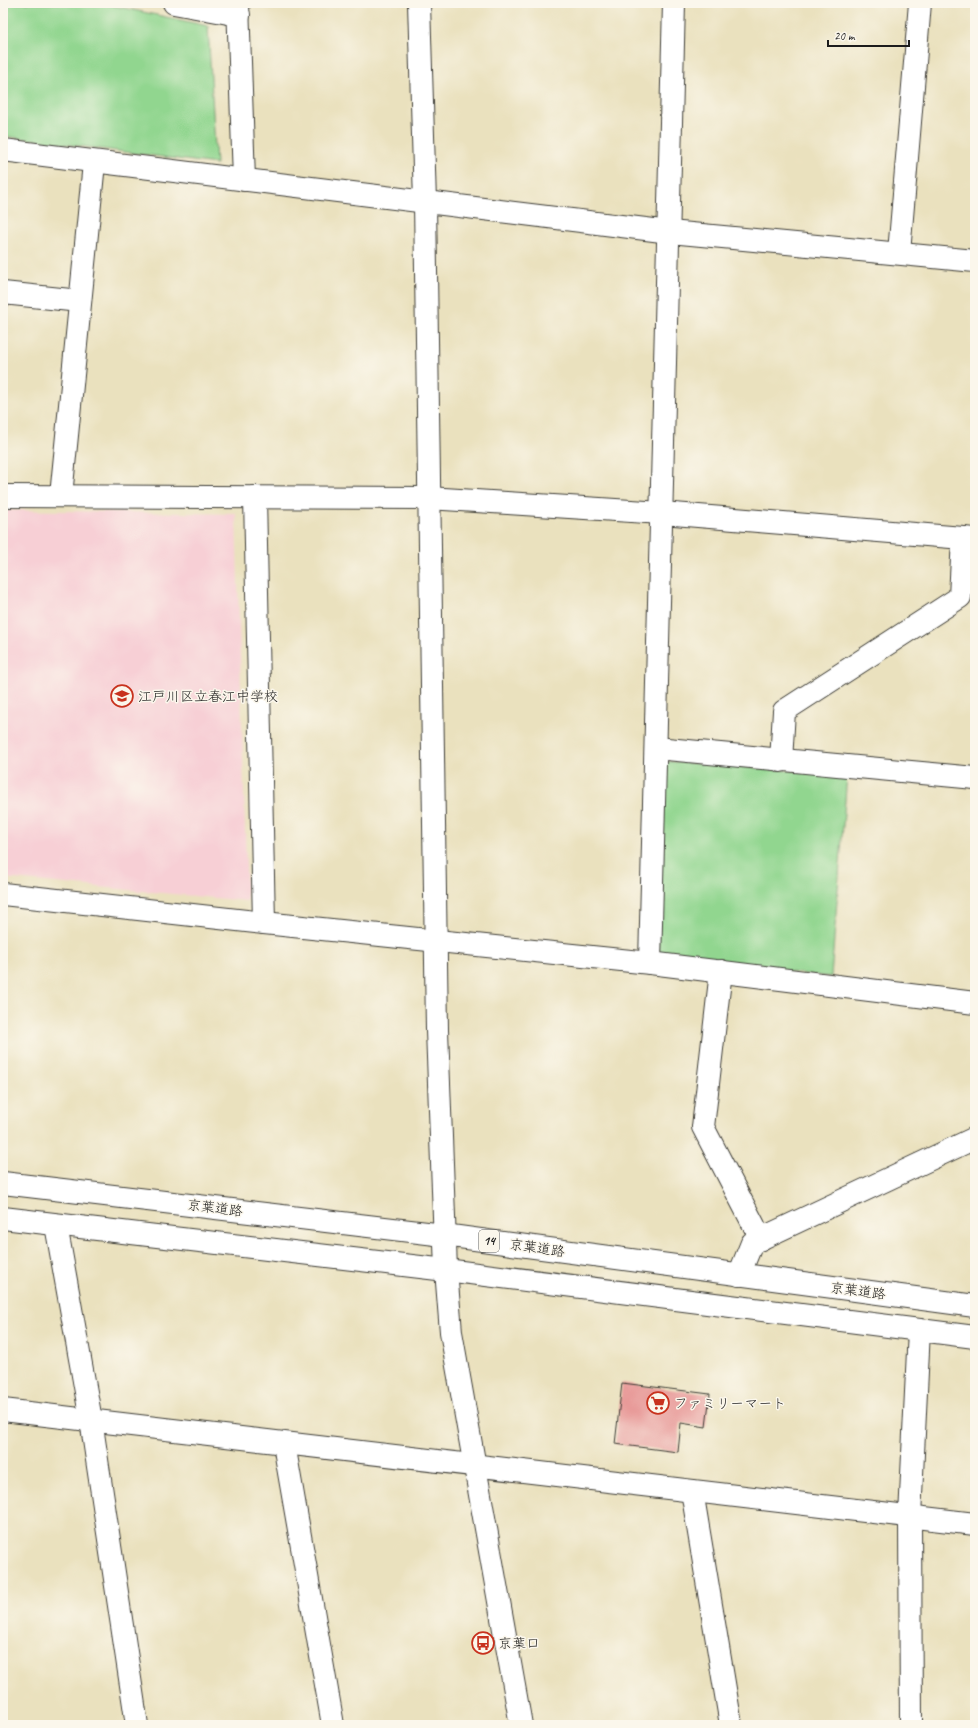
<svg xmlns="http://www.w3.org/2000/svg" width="978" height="1728" font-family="Caveat,'Klee One',sans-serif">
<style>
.built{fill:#f7cfd5}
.green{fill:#91d68f;stroke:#567956}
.building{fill:#e79695}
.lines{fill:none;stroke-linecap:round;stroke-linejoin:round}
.minor-casing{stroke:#3b3a34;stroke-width:24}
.highway-casing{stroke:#3b3a34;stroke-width:24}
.minor{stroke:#fff;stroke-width:22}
.highway{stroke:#fff;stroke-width:22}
.labels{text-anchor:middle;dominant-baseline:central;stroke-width:3;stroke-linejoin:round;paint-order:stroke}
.shield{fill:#fbf7ec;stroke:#5f5e5a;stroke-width:1}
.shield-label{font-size:13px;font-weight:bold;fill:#1c1c1c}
.poi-label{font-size:14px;fill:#1c1c1c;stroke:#fbf7ec;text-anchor:start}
.street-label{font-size:14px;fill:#1c1c1c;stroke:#fbf7ec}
</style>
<rect width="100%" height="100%" fill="#fbf7ec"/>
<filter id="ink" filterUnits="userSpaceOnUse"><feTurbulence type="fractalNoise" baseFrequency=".025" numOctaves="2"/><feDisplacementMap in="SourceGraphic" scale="8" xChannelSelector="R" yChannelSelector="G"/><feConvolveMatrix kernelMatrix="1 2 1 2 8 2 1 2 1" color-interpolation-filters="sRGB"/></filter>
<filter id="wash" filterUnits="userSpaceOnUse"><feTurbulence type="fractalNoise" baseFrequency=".012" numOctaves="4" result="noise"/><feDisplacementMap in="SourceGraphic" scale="16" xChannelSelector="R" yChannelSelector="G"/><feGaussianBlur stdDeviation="0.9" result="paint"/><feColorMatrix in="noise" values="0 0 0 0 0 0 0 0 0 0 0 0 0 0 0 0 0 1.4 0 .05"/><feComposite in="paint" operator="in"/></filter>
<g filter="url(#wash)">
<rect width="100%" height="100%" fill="#eae1be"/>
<path class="built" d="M3,510L236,514L247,901L3,878Z"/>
<g class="green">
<path d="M3,3H101L208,26L216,164L3,136Z"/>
<path d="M662,761L847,775L831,977L658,957Z"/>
</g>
<g id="blocks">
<path class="building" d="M622,1383L710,1394L706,1427L681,1423L678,1452L615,1444Z"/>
</g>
</g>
<g filter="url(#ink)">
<use href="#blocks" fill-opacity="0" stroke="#3b3a34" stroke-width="1"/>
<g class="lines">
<g class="minor-casing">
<g id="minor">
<path d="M174,3L239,15"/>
<path d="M238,3L244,180"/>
<path d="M419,3L425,202L437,1030L446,1270L451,1332L521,1725"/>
<path d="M3,150L670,232L975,261"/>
<path d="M899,253L920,3"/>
<path d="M3,293L80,301"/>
<path d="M3,496L428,498L662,513L975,539"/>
<path d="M61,496L94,163"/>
<path d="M255,497L264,923"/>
<path d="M656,748L975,778"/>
<path d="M781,761L784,711L960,597L963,538"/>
<path d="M3,894L264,923L650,963L975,1003"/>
<path d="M650,963L674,3"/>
<path d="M721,971L703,1127L761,1239"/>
<path d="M56,1225L91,1420L137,1725"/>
<path d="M739,1275L752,1243L975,1138"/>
<path d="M3,1410L975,1524"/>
<path d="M284,1444L333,1725"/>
<path d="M692,1491L731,1725"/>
<path d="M911,1725L910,1516L919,1330"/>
</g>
</g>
<g class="highway-casing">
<g id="highway">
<path d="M3,1183L444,1235L975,1306"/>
<path d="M3,1218L446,1270L975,1337"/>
</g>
</g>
<use href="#minor" class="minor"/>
<use href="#highway" class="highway"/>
</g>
</g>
<defs>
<g id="school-ring" transform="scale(1.15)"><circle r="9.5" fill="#fbf7ec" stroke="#c8321e" stroke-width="1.5"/><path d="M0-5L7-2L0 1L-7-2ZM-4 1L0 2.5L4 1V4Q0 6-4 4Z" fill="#c8321e"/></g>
<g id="supermarket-ring" transform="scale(1.15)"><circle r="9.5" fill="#fbf7ec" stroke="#c8321e" stroke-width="1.5"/><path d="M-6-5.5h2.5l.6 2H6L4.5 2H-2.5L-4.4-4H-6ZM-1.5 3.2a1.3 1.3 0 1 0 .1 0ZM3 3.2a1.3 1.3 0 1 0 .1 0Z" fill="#c8321e"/></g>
<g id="bus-ring" transform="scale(1.15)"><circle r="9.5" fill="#fbf7ec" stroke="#c8321e" stroke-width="1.5"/><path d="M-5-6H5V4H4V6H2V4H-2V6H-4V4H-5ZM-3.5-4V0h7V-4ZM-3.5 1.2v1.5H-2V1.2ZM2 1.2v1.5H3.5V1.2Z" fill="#c8321e"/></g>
</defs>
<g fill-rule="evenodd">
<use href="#school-ring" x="122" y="696"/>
<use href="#supermarket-ring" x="658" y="1403"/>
<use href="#bus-ring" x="483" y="1643"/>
</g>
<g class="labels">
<rect class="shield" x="479" y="1230" width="20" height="22" rx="3"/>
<g class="shield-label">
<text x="489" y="1241">14</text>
</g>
<g class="poi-label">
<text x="138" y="696">江戸川区立春江中学校</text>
<text x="674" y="1403">ファミリーマート</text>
<text x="498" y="1643">京葉口</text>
</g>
<g class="street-label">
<text transform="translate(215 1208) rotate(7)">京葉道路</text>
<text transform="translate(537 1248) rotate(8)">京葉道路</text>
<text transform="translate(858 1291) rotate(7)">京葉道路</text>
</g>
</g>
<rect width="978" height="1728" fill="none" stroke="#fbf7ec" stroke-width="16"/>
<path d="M828 40v6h81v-6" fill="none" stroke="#1c1c1c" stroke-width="2"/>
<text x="834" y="40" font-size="12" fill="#1c1c1c" stroke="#fbf7ec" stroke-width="3" paint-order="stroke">20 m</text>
</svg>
